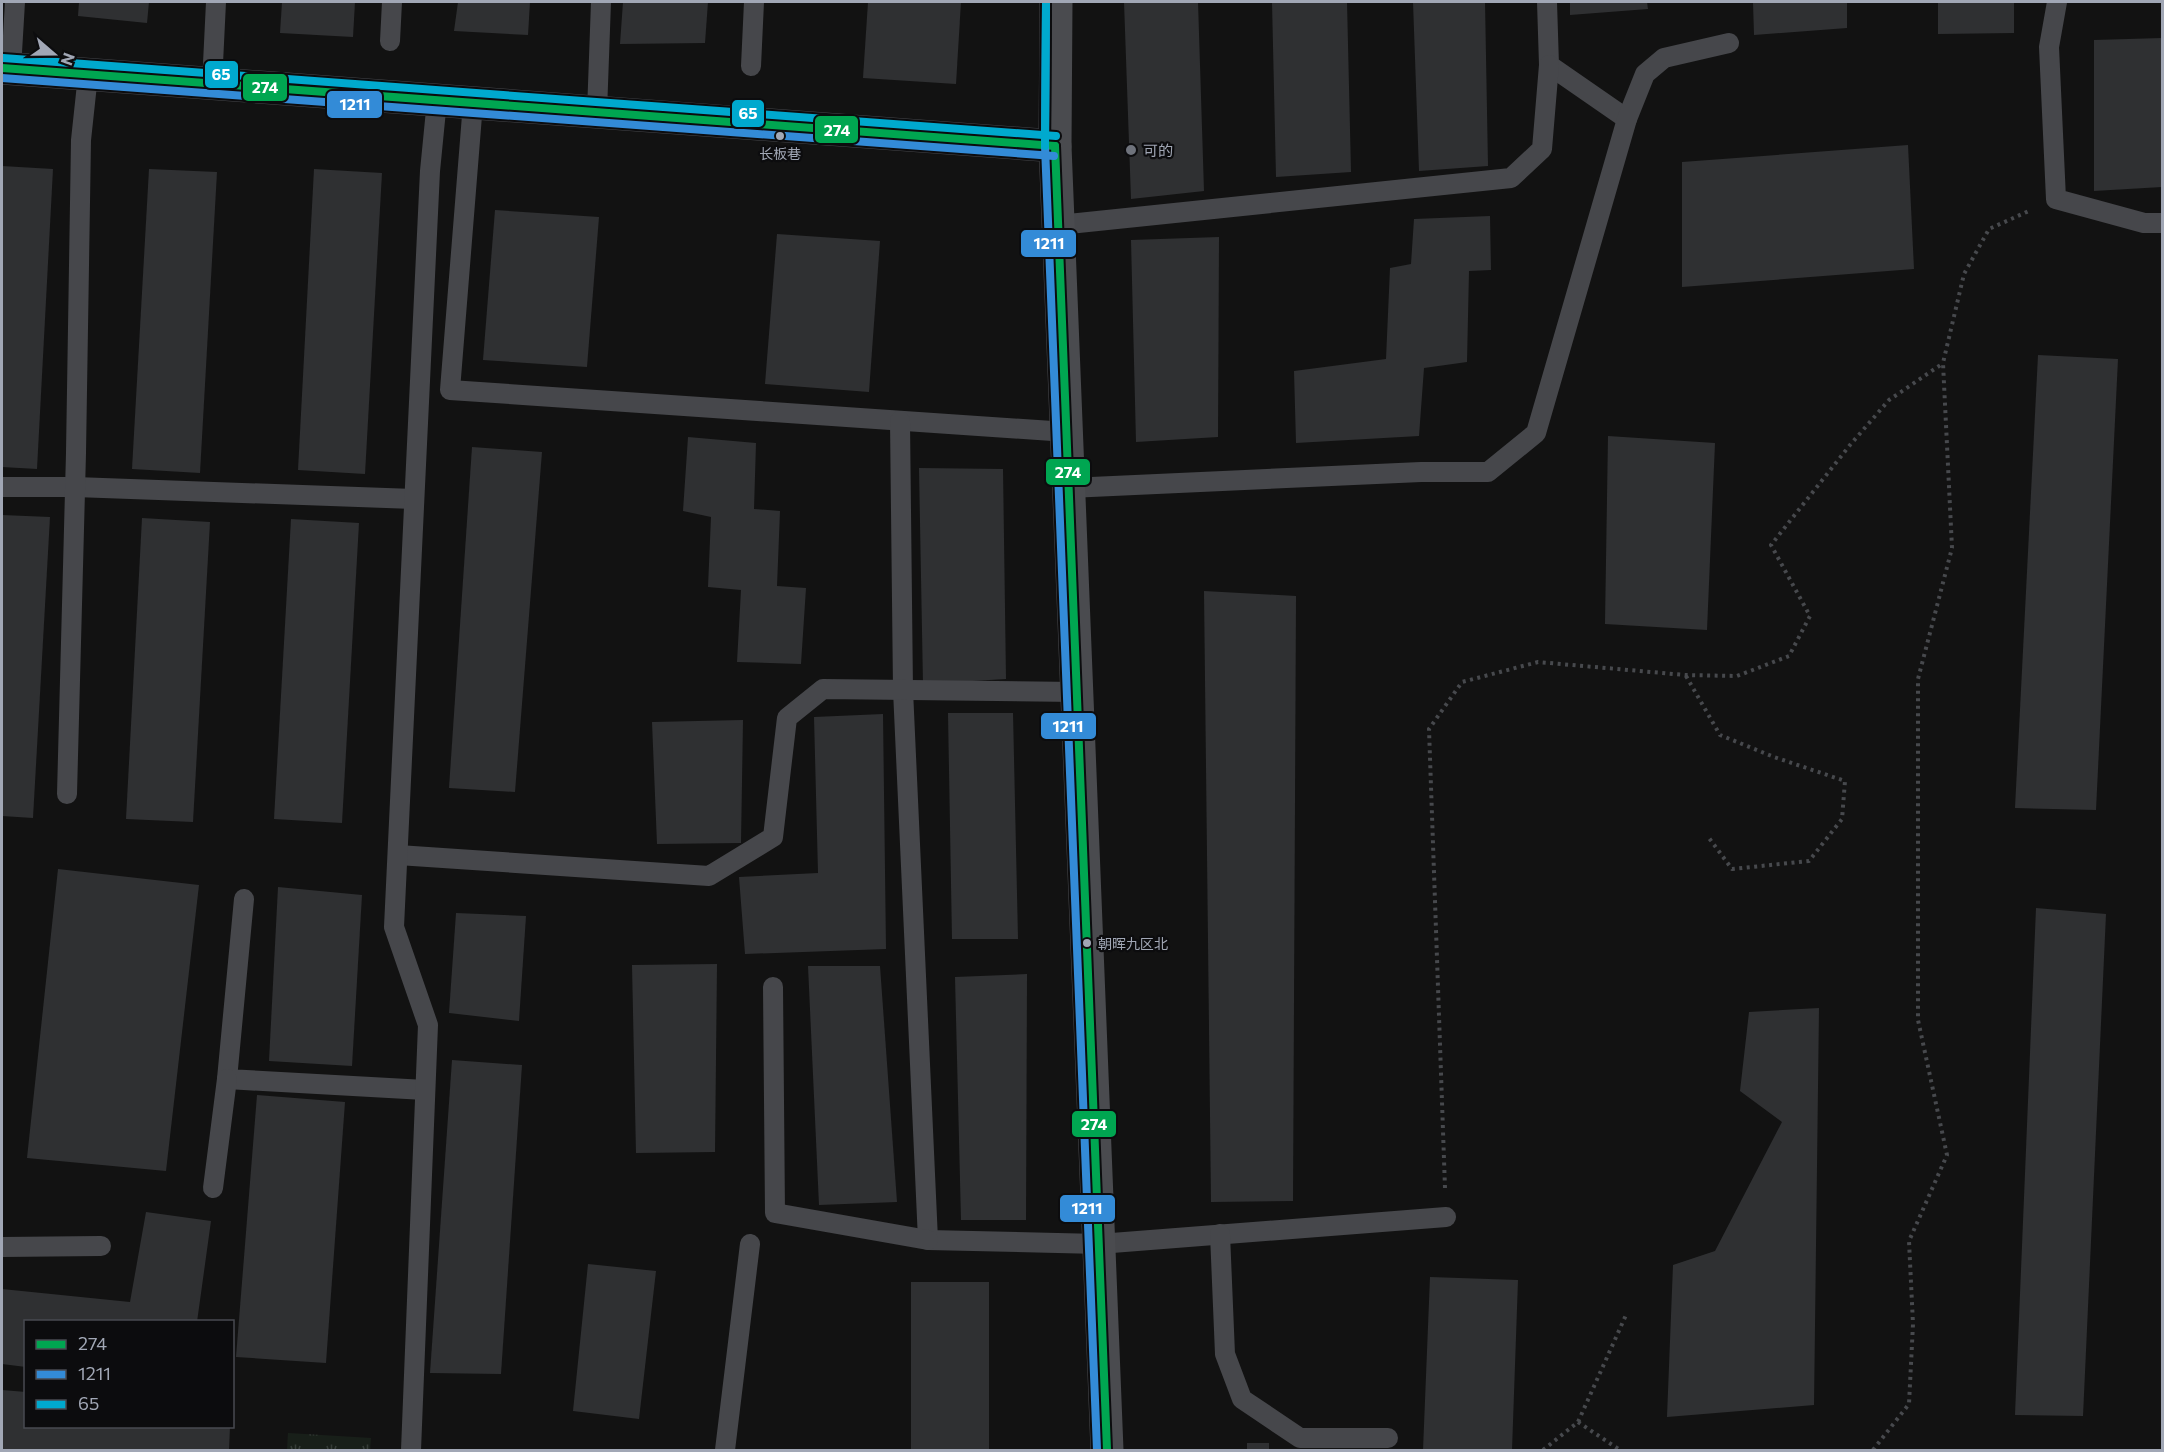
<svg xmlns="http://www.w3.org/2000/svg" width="2164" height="1452" font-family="Commissioner,'Noto Sans SC',sans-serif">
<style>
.grass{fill:url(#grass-tufts)}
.building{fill:#2f3032}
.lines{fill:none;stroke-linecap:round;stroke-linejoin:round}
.path{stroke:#47494d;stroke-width:4;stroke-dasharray:3 4.5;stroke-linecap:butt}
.lane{stroke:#46474b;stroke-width:20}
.street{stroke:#46474b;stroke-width:33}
.secondary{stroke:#4a4b4f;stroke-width:33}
.bus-1-casing{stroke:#0c0c0e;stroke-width:12}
.bus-2-casing{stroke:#0c0c0e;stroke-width:12}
.bus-3-casing{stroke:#0c0c0e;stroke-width:12}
.bus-1{stroke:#00a651;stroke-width:8}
.bus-2{stroke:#338bd7;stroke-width:8}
.bus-3{stroke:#00a9ce;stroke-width:8}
.bus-dot{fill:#a1a7b5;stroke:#0c0c0e;stroke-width:2}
.poi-dot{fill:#6f737c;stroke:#0c0c0e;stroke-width:2}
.labels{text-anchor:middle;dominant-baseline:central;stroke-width:4.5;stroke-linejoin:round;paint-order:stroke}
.bus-label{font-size:14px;fill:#a1a7b5;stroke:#0c0c0e}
.poi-label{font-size:15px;fill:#a1a7b5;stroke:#0c0c0e;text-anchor:start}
.line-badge{stroke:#0c0c0e;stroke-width:2}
.badge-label{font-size:16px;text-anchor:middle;font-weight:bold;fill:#fff}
</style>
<defs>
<pattern id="grass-tufts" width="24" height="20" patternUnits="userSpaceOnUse" patternTransform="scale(1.5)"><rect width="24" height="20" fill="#181f19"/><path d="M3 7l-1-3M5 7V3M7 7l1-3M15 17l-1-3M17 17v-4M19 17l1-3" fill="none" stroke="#363d38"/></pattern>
</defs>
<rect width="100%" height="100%" fill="#121212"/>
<path class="grass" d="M288,1433L371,1438L370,1450H287Z"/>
<g class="building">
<path d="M79,2H149L147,23L78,16Z"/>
<path d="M282,2H355L353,37L280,33Z"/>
<path d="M458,2H530L528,35L454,31Z"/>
<path d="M623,2H708L705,43L620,44Z"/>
<path d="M868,2H961L956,84L863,78Z"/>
<path d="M1124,2H1198L1204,191L1131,199Z"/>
<path d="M1272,2H1347L1351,172L1276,177Z"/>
<path d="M1413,2H1485L1488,166L1419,171Z"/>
<path d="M1570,2H1647L1648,9L1570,15Z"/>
<path d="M1753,2H1847V28L1754,35Z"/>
<path d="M1938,2H2014V33L1938,34Z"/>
<path d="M2162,38V187L2094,191V40Z"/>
<path d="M1908,145L1914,269L1682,287V162Z"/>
<path d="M2,166L53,169L37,469L2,467Z"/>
<path d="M149,169L217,172L200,473L132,469Z"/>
<path d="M314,169L382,173L365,474L298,470Z"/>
<path d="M495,210L599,217L587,367L483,360Z"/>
<path d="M1490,216L1491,270L1469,271L1467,362L1424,368L1419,436L1296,443L1294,371L1386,359L1390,268L1411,264L1414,219Z"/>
<path d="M777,234L880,241L869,392L765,384Z"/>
<path d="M1219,237L1218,437L1136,442L1131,240Z"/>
<path d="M2038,355L2118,359L2096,810L2015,808Z"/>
<path d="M1608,436L1715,443L1707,630L1605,624Z"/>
<path d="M688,437L756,443L754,509L780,511L777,586L806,588L801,664L737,662L741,590L708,587L711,517L683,511Z"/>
<path d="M472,447L542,452L515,792L449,788Z"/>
<path d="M919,468L1003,469L1006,679L923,684Z"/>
<path d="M2,515L50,517L33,818L2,816Z"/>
<path d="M142,518L210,522L193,822L126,819Z"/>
<path d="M291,519L359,523L342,823L274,819Z"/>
<path d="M1204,591L1296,596L1293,1201L1211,1202Z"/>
<path d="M948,713H1013L1018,939H952Z"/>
<path d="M883,714L886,949L745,954L739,877L818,873L814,717Z"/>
<path d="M743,720L741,843L657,844L652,722Z"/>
<path d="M58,869L199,885L166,1171L27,1158Z"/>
<path d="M278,887L362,895L352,1066L269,1061Z"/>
<path d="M2036,908L2106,914L2083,1416L2015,1415Z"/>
<path d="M456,913L526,916L519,1021L449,1013Z"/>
<path d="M717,964L715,1152L636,1153L632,965Z"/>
<path d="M808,966H880L897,1202L819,1205Z"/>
<path d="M1027,974L1026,1220H961L955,977Z"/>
<path d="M1819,1008L1814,1405L1667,1417L1673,1265L1715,1251L1782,1122L1740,1091L1749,1012Z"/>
<path d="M452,1060L522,1065L501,1374L430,1373Z"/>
<path d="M257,1095L345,1102L326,1363L236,1357Z"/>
<path d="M146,1212L211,1221L197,1322H26V1367L2,1364V1289L130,1302Z"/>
<path d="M588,1264L656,1271L639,1419L573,1411Z"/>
<path d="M1430,1277L1518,1280L1512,1450H1423Z"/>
<rect x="911" y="1282" width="78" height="168"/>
<path d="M2,1390L26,1392V1426L230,1427L229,1450H2Z"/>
<rect x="1247" y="1443" width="22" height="7"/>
</g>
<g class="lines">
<g class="path">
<path d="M1686,676L1720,735L1774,757L1845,781L1842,819L1809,861L1732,869L1709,838"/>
<path d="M1445,1188L1429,729L1462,682L1538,662L1685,675L1737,676L1789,656L1810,616L1771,545L1850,445L1889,400L1942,364"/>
<path d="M1578,1422L1620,1450"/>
<path d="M1543,1450L1578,1422L1626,1315"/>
<path d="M1873,1450L1909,1404L1913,1324L1909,1241L1947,1155L1918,1020V679L1952,548L1943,363L1964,274L1989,229L2031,210"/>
</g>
<g class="lane">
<path d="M1547,2L1549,65L1627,119"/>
<path d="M2057,2L2049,47L2056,199L2144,223H2162"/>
<path d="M390,41L392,2"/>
<path d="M751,66L754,2"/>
<path d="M11,69L15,2"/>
<path d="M212,84L216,2"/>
<path d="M473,103L450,390L1067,432"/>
<path d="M597,112L601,2"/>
<path d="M1059,225L1511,178L1542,149L1549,65"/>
<path d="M900,421L903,690L928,1240L1099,1244L1446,1217"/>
<path d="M2,487H75L414,499"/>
<path d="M1069,488L1421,472H1488L1536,433L1627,119L1645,74L1664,58L1729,43"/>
<path d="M67,794L76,453L81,140L88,75"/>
<path d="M398,855L709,876L773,837L787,718L823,689L1077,692"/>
<path d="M244,899L227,1079L425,1090"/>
<path d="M773,987L775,1213L928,1240"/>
<path d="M213,1188L227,1079"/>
<path d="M1220,1234L1225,1354L1242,1399L1300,1438H1388"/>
<path d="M2,1247L101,1246"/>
<path d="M411,1450L428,1025L394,927L430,171L437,100"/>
<path d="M725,1450L750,1244"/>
</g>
<path class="street" d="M2,68L1055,146"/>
<path class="secondary" d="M1056,2L1055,146L1107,1450"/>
<g class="bus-1-casing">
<g id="bus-1">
<path d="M2,68L1055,146"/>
<path d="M1055,146L1107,1450"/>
</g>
</g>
<g class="bus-2-casing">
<g id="bus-2">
<path d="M1046,2L1045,146L1097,1450"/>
<path d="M2,78L1054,156"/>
</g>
</g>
<g class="bus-3-casing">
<g id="bus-3">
<path d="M3,58L1056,136"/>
<path d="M1045,146L1046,2"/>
</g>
</g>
<use href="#bus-1" class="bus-1"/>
<use href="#bus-2" class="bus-2"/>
<use href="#bus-3" class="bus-3"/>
</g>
<g class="bus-dot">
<circle cx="780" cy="136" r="5"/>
<circle cx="1087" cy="943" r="5"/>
</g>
<circle class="poi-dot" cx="1131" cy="150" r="6"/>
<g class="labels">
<g class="bus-label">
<text x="780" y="153">长板巷</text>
<text x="1098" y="943" text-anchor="start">朝晖九区北</text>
</g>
<g class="poi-label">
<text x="1143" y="150">可的</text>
</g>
</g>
<g class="line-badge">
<rect x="204" y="60" width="35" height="29" rx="6" fill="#00a9ce"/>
<rect x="242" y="73" width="46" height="29" rx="6" fill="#00a651"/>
<rect x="326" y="90" width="57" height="29" rx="6" fill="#338bd7"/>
<rect x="731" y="99" width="34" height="29" rx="6" fill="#00a9ce"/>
<rect x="814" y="115" width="45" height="29" rx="6" fill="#00a651"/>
<rect x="1020" y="229" width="57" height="29" rx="6" fill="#338bd7"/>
<rect x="1045" y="458" width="46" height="28" rx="6" fill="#00a651"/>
<rect x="1040" y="712" width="57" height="28" rx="6" fill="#338bd7"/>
<rect x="1071" y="1110" width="46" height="28" rx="6" fill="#00a651"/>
<rect x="1059" y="1194" width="57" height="29" rx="6" fill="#338bd7"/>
</g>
<g class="badge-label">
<text x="221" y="80">65</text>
<text x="265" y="93">274</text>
<text x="355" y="110">1211</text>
<text x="748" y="119">65</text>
<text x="837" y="136">274</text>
<text x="1049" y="249">1211</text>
<text x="1068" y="478">274</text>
<text x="1068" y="732">1211</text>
<text x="1094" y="1130">274</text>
<text x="1087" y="1214">1211</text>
</g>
<rect width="2164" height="1452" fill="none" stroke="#a1a7b5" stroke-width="6"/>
<rect x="24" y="1320" width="210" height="108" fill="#0c0c0e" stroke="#484a51" stroke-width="1.5"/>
<rect x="36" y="1340" width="30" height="9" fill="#00a651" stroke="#484a51" stroke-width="1.5"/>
<text x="78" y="1350" font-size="18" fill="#a1a7b5">274</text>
<rect x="36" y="1370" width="30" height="9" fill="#338bd7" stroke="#484a51" stroke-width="1.5"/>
<text x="78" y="1380" font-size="18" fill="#a1a7b5">1211</text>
<rect x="36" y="1400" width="30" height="9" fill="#00a9ce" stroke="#484a51" stroke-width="1.5"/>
<text x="78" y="1410" font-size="18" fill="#a1a7b5">65</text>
<g transform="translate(54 54) rotate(110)" stroke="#0c0c0e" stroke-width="4.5" paint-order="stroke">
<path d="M0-4.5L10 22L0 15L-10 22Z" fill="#a1a7b5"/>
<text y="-9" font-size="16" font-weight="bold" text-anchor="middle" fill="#a1a7b5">N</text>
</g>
</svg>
